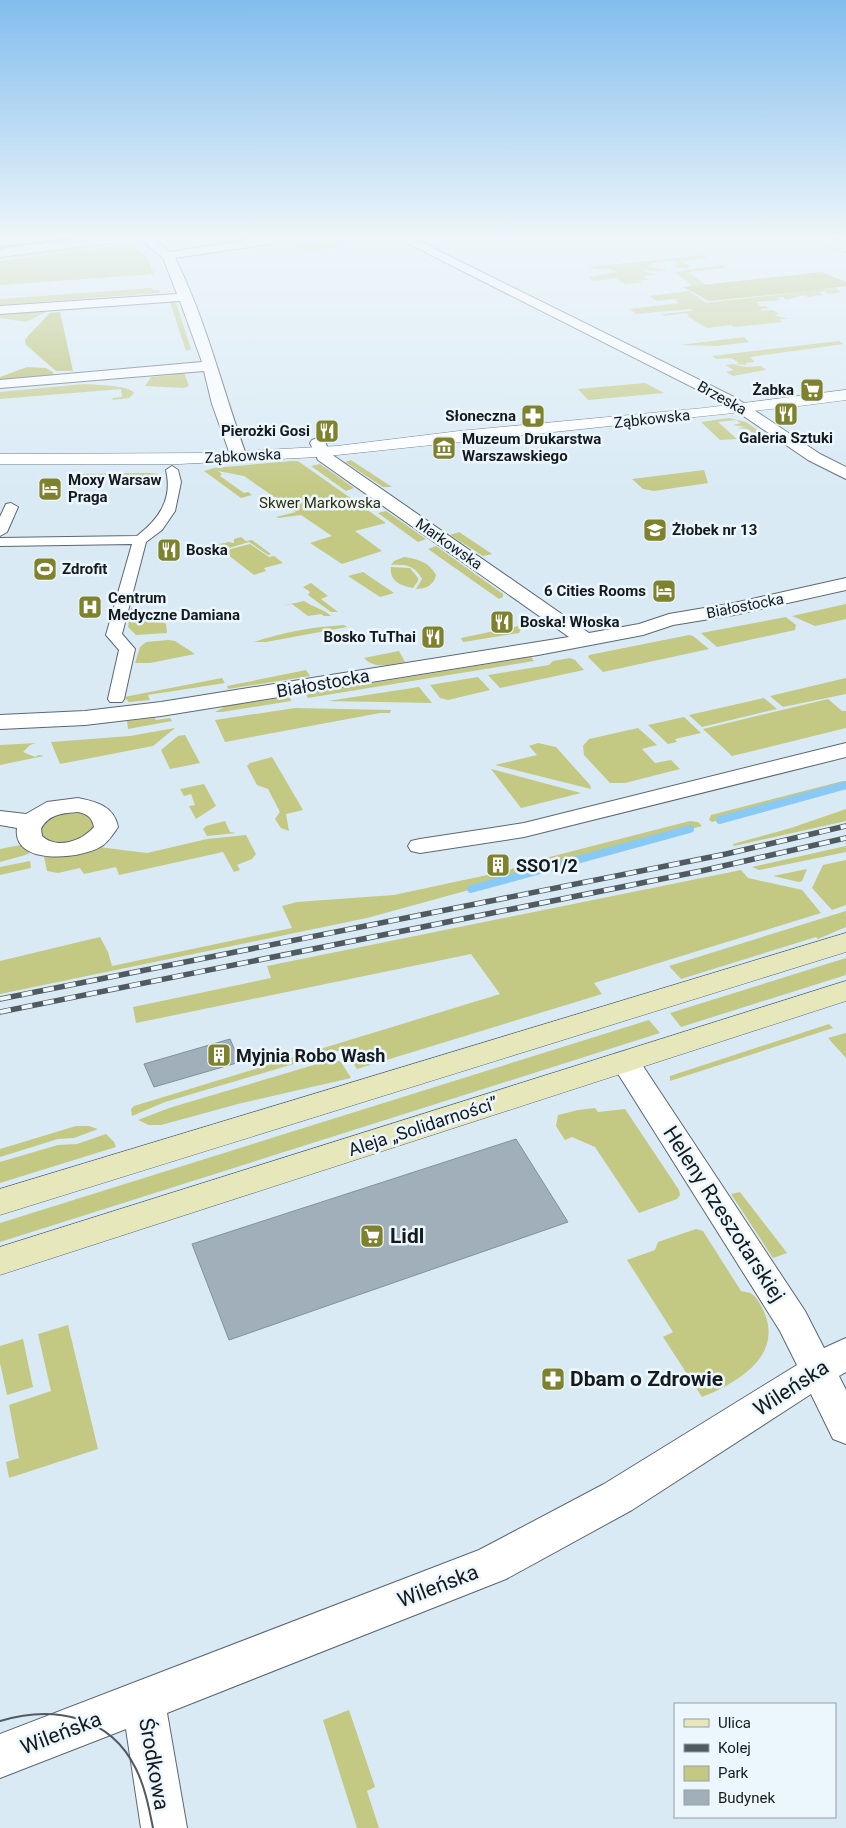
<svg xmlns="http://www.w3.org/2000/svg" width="846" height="1828" font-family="Roboto,sans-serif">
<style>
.green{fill:#c3c883}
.forest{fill:#b6bb63}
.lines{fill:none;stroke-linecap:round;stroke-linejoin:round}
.stream{stroke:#89caf5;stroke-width:8}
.building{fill:#a0afba;stroke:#82919b}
.pedestrian-casing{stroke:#5a6872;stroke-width:2}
.minor-casing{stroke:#5a6872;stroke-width:2}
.tertiary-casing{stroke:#5a6872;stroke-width:1}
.secondary-casing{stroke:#5a6872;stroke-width:1}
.pedestrian{fill:#fff;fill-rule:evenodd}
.minor{fill:#fff;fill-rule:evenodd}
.tertiary{fill:#fff;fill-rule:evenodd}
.secondary{fill:#e6e7bb;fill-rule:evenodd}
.tram-far1{stroke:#505a60;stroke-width:1}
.tram{stroke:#505a60;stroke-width:2}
.rail-casing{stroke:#505a60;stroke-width:5.5}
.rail{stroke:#ecf6fd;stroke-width:4;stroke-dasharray:11;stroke-linecap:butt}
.labels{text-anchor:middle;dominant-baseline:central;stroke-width:5;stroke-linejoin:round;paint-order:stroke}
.far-poi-label{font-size:15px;font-weight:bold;fill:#141a1e;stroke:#ecf6fd;text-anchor:start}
.far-street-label{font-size:15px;fill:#141a1e;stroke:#ecf6fd}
.far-park-label{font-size:15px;fill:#2d2f08;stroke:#ecf6fd}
.street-label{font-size:18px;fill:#141a1e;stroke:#ecf6fd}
.poi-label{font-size:18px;font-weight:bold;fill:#141a1e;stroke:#ecf6fd;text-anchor:start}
.near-street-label{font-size:21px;fill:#141a1e;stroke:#ecf6fd}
.near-poi-label{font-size:21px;font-weight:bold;fill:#141a1e;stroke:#ecf6fd;text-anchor:start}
</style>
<rect width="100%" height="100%" fill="#d9eaf5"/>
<g class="green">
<path d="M298,239H336L348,246L305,252L287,242Z"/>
<path d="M114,241L117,243L114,245L0,259V255Z"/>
<path d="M125,245C141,246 150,261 154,274L0,285V261Z"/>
<path d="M703,255L709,258L684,261L683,263L690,265L688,268H676L675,266L678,265L675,261L651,263L653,265L647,266L667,270L661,272L639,269L656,275L644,276L649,280H637L644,282L625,284L616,278L593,281L588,277L616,272C609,266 598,272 589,267Z"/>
<path d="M721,265L727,268L688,272L706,285L692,286L675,272Z"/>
<path d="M152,288L153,290H159L160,293L0,305V299Z"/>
<path d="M835,288L842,292L828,294L825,291L819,292L823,295L807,297L804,295L786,300L783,297L777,298L781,300L756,302L760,306H765L769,308L760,309L763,311L773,310L779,314L774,315L788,319H779L782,322L734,327L731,325L707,328L687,316L689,315L687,313L664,316L662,314L692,311L691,309L636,314L630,309L679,303L674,299L657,301L649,296L689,291L706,303Z"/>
<path d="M169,299L175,300L191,349L186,351Z"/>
<path d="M43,310L46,312L26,322L0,318V313Z"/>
<path d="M744,337L749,342L717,346L680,345Z"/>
<path d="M839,341L844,344L750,357L755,362L745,363L747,365L736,364L739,363L731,358L716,359L712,356Z"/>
<path d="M733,364L746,367L761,366L766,370L733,376L726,372L734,370L725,365Z"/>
<path d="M183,370L189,386L184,388L145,386L151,377L172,375V371Z"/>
<path d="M645,383L664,393L588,400L578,389Z"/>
<path d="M84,384C95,385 129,385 134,393L129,398L113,400L112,398L122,397L121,389L0,399V392Z"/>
<path d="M729,418L746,422L769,438L750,439L758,436L744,434L753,433L748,429L737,428L746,427L733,425L741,423L736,420L718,422L737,439L720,440L701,422Z"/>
<path d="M351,460L392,487H383L345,462Z"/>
<path d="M291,461H298L386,523L355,531L382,551L342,564L310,543L332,536L301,515L278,518L276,517L296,512L244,476L218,471L222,474L220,476L244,493L248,492L252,495L241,498L204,471L214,468Z"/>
<path d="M320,464L354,488L346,491L311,466Z"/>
<path d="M704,470L708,483L654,491L643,489L632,479Z"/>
<path d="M149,473L159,474L155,478L146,479V477L67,478L71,475L75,477L82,474Z"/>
<path d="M386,511L426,539L418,542L378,513Z"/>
<path d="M459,532L492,554L483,556L450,535Z"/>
<path d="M241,537L246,541L252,540L271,554L268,555L249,542L222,550L215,545L229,542L234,543V539Z"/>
<path d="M250,544L269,557L274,556L283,563L264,568L266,571L254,575L223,551Z"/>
<path d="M436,546L503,594V597L499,599L428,549Z"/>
<path d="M404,557C418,559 429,562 436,575C434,585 426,589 416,589L422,579C415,565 405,564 391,565L394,561Z"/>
<path d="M391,567L410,568L418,578V581L413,588C401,586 389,581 391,567Z"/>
<path d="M363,572L394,593L380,597L348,576Z"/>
<path d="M311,583L328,596L321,599L338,612H331L308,595L310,592L303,587Z"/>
<path d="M304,601C313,607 323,609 331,616H324L321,614L308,616L292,604L281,606Z"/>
<path d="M846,604V619L815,626L792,616Z"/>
<path d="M135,607L166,624L167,633L136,635L128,627L131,608Z"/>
<path d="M786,617L796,625L795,630L717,647L701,633Z"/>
<path d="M344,625L347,627L266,642H254C283,632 314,627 344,625Z"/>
<path d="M523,625L519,633L463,642L461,638Z"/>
<path d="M689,635L693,636L709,649L603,672L588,657L589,655Z"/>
<path d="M168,640L175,641L195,654L150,663H135L140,647L146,642Z"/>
<path d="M399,651L405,662C391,664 375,670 364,658Z"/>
<path d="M531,657L534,661L320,696L308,698L305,694Z"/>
<path d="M570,658L575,660L584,670L500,688L488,675L549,665L553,661Z"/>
<path d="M306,670L310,676L228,689L227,686Z"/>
<path d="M478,677L490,690L448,700L440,698L430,685Z"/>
<path d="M222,678L225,683L148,695L150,700L129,702L124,697Z"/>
<path d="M846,678V694L783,707L770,696Z"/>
<path d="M419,687L432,703L328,701Z"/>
<path d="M286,697H290L291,701L222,712H215L226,706Z"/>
<path d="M764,698L777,709L702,727L689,715Z"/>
<path d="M828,699L842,711H846V728L732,756L703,729Z"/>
<path d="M295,708L391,710L390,713H380L225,742L215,720Z"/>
<path d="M684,717L701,733L675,739L677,742L668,744L648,725Z"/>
<path d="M155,718L156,720L170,718L172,721L128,729L127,721Z"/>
<path d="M175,728L153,746L60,764L51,742L130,736Z"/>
<path d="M638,728L657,745L642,749L655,763L671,760L680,769L625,783H610L584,755L583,746L589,739Z"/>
<path d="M185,735L200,763L170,769L161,750L178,736Z"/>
<path d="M36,743L30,745L23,752L35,757L39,755L44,756L0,765V745Z"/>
<path d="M538,743L556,747L590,785L591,789L495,765L537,755L529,746Z"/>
<path d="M272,757L303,810L286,814L289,831L281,828L275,819L280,812L268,789L257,785L247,766L250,763Z"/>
<path d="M491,769L581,793L521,808Z"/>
<path d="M843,781L846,782V786L712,822L709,820L711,815Z"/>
<path d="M204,784L216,806L196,819L189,806L195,805L191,794L184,796L180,789Z"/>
<path d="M846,809V821L734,846L733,844L791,828Z"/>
<path d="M54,812H88L97,825C78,844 71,846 44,840L37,825Z"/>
<path d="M225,821L230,832L236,833L207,836L203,829L206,826Z"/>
<path d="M690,821L698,822L702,826L367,918L0,994V961L100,937L108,952L112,966L292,928L282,906L297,902L394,895L506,871L534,861Z"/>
<path d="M246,835L256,854L252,859L237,865L240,870L234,872L223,852L119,875L116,867L84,874L80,868L58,873L47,871L44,857L91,846L147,853L207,839Z"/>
<path d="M26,844L29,854L0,862V849Z"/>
<path d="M846,846V852L759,870L752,867Z"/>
<path d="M846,860V905L832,910L812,888L823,865Z"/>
<path d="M30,861L31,868L0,875V867Z"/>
<path d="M807,869L802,881L799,882L773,876Z"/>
<path d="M741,870L748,878L802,890L821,913L594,983L602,994L357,1069L344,1049L165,1102L132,1116L131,1109L134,1106L500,994L471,954L136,1023L133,1007L271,978L267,966Z"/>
<path d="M846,911V927L818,939L816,937L681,979L669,966Z"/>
<path d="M846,958V975L681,1027L670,1013Z"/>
<path d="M649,1020L660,1033L0,1242V1223Z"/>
<path d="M829,1024L833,1028L670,1081V1076Z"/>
<path d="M846,1033V1058L828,1038Z"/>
<path d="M334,1059L341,1062L351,1078L238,1104L161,1125H149L138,1120L169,1108Z"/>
<path d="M595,1108L598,1112L625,1109L679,1190L680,1195L677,1199L639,1213L595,1147L572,1137L565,1140L556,1126L558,1115L578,1110Z"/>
<path d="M76,1126H89L98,1129L74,1138L58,1139L0,1157V1149Z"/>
<path d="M106,1134L114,1142L116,1147L0,1183V1162L58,1145L77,1144Z"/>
<path d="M740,1192L787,1253L773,1258L731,1194Z"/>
<path d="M696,1229L703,1231L741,1291C744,1292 750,1292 752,1294C758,1298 764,1311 766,1317C780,1359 734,1384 702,1397L663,1337L673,1332L627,1260L655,1250L658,1242Z"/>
<path d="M68,1325L98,1449L9,1478L6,1462L19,1458L9,1405L51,1391L38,1334Z"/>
<path d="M23,1339L33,1387L7,1395L0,1363V1346Z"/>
<path d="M349,1710L375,1787L367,1791L379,1828H357L323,1720Z"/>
</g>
<g class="forest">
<path d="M822,272L846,282V286L809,291L709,301L683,287Z"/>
<path d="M60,312L73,371H56L26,345L25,340L27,337L50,313Z"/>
<path d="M27,367L46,368L54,373L51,376L0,380V377Z"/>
</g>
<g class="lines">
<g class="stream">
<path d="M720,820L846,785"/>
<path d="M471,889L690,829"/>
</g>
</g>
<g class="building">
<path d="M230,1039L240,1062L154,1087L144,1064Z"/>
<path d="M516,1139L568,1222L229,1340L192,1244Z"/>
</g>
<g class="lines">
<g class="pedestrian-casing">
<g id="pedestrian">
<path d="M172,466L178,470L181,482L175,511L162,530L146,542L122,634L135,649L124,699L122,702H110L108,699L119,650L106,635L132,544L0,546V538L137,536C159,519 173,499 166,470Z"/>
<path d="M11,503L18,507L7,532L0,536V517L6,504Z"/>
</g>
</g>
<g class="minor-casing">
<g id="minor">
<path d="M140,239H154L170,252L251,239H282L276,243L175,258C206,319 223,392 247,457L245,460H233L231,457L212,404L204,371L0,388V380L202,362L180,301L0,314V306L177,294L163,258Z"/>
<path d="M399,239H415L736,398L820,454L846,467V479L808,460L726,404Z"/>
<path d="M318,438L324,440L331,454L589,633L639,624L669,614L734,603L846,578V590L734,615L673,625L643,635L538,655L161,716L85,725L0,729V715L85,711L161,702L569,637L318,460L310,443L312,440Z"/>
<path d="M846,743V757L524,837L420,853L411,851L408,846L411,841L420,839L524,823Z"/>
<path d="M78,798C97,802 114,806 118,827C113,834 108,843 100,847C80,859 12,866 17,828L0,825V811L26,814L47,802ZM78,812C87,814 92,817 94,827C82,841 57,850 42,836L41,829C48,814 64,813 78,812Z"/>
<path d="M625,1051L635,1054L805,1311L824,1348L846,1338V1372L839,1376L846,1390V1444L833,1439L811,1394L632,1510L506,1579L167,1713L187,1828H141L126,1729L0,1778V1734L479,1550L604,1484L797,1365L780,1331L610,1061L615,1054Z"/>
</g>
</g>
<g class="tertiary-casing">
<g id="tertiary">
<path d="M78,239H117L111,243L0,257V249Z"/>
<path d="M846,390V400L799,406L318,457L179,464H0V454L209,453L337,446L459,431L704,408Z"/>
</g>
</g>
<g class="secondary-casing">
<g id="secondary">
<path d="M813,239H833L846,244V252Z"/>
<path d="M846,933V952L0,1215V1189Z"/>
<path d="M846,981V1001L0,1275V1247Z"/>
</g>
</g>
<use href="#pedestrian" class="pedestrian"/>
<use href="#minor" class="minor"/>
<use href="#tertiary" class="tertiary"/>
<use href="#secondary" class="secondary"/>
<g class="tram-far1">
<path d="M841,239L846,241"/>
<path d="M0,247L67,239"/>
</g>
<path class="tram" d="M0,1721C53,1705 110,1715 136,1769C145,1787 149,1808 153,1828"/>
<g class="rail-casing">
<g id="rail">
<path d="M0,999L726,854L846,826"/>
<path d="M0,1012L701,871L846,838"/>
</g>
</g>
<use href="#rail" class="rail"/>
</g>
<linearGradient id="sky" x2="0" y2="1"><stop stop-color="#82bded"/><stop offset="0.48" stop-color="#eef6fa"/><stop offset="1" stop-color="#eef6fa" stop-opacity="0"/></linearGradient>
<rect width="846" height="495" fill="url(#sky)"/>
<defs>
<g id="supermarket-square" transform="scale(1.25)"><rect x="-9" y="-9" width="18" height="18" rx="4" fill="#7e822c" stroke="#ecf6fd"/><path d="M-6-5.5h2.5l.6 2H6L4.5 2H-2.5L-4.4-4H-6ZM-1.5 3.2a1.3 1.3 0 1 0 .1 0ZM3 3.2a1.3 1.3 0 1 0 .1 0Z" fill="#fff"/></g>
<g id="restaurant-square" transform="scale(1.25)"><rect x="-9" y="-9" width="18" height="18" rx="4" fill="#7e822c" stroke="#ecf6fd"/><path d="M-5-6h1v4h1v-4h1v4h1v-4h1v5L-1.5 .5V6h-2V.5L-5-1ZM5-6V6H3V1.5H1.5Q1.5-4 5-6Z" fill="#fff"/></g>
<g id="pharmacy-square" transform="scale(1.25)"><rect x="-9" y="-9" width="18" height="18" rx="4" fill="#7e822c" stroke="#ecf6fd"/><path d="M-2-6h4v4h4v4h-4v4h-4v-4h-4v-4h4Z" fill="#fff"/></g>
<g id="museum-square" transform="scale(1.25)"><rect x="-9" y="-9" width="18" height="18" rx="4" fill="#7e822c" stroke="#ecf6fd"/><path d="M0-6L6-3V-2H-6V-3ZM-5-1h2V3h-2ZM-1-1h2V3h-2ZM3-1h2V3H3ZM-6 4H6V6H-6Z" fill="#fff"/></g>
<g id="hotel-square" transform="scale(1.25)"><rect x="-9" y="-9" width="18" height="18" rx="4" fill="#7e822c" stroke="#ecf6fd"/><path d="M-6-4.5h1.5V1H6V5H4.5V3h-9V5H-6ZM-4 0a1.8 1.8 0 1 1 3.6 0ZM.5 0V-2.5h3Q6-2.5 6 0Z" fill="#fff"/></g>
<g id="school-square" transform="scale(1.25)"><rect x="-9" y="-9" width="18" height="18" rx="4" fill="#7e822c" stroke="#ecf6fd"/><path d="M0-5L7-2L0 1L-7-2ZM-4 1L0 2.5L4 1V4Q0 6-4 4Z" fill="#fff"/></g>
<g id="stadium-square" transform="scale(1.25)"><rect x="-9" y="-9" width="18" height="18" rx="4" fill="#7e822c" stroke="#ecf6fd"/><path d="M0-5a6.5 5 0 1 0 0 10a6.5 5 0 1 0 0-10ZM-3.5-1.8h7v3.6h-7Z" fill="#fff"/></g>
<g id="hospital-square" transform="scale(1.25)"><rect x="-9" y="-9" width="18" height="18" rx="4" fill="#7e822c" stroke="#ecf6fd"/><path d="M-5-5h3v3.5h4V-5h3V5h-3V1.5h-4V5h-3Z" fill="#fff"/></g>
<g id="building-square" transform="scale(1.25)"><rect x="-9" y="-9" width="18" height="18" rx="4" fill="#7e822c" stroke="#ecf6fd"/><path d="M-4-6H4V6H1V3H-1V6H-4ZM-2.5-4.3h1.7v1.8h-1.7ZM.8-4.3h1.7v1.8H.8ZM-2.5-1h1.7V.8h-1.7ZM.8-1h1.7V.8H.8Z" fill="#fff"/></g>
</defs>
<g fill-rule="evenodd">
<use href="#supermarket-square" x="812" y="390"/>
<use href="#restaurant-square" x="786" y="414"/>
<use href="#pharmacy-square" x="533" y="416"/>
<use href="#restaurant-square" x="327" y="431"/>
<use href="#museum-square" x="444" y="448"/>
<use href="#hotel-square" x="50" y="489"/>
<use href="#school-square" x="655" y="530"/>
<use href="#restaurant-square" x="169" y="550"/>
<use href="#stadium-square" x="45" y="569"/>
<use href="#hotel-square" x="664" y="591"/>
<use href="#hospital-square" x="90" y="607"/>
<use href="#restaurant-square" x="502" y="622"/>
<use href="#restaurant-square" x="433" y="637"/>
<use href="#building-square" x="498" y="865"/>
<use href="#building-square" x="219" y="1055"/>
<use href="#supermarket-square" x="372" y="1236"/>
<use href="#pharmacy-square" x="553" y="1379"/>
</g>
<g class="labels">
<g class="far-poi-label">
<text x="794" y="390" text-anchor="end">Żabka</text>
<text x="516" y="416" text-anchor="end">Słoneczna</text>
<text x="310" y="431" text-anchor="end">Pierożki Gosi</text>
<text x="786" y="438" text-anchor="middle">Galeria Sztuki</text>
<text x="462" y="439">Muzeum Drukarstwa<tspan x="462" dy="17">Warszawskiego</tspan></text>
<text x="68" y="480">Moxy Warsaw<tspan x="68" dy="17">Praga</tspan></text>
<text x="672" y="530">Żłobek nr 13</text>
<text x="186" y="550">Boska</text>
<text x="62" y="569">Zdrofit</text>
<text x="646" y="591" text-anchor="end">6 Cities Rooms</text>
<text x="108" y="598">Centrum<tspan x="108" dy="17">Medyczne Damiana</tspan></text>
<text x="520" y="622">Boska! Włoska</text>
<text x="416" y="637" text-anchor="end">Bosko TuThai</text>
</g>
<g class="far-street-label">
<text transform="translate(722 398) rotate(29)">Brzeska</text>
<text transform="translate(652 419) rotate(-6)">Ząbkowska</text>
<text transform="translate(243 456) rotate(-3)">Ząbkowska</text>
<text transform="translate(449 544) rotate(35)">Markowska</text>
<text transform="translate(745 606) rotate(-11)">Białostocka</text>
</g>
<g class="far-park-label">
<text x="320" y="503">Skwer Markowska</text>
</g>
<g class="street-label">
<text transform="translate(323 683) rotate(-10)">Białostocka</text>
<text transform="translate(423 1126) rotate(-18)">Aleja „Solidarności”</text>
</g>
<g class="poi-label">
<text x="516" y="865">SSO1/2</text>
<text x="236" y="1055">Myjnia Robo Wash</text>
</g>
<g class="near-street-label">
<text transform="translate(724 1214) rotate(57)">Heleny Rzeszotarskiej</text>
<text transform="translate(791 1388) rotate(-33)">Wileńska</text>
<text transform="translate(438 1586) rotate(-21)">Wileńska</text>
<text transform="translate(61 1733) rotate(-21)">Wileńska</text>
<text transform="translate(154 1764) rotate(80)">Środkowa</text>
</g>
<g class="near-poi-label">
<text x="390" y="1236">Lidl</text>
<text x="570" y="1379">Dbam o Zdrowie</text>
</g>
</g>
<rect x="674" y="1703" width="162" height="115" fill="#ecf6fd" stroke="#969ea4"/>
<rect x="684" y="1719" width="25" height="8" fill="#e6e7bb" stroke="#969ea4"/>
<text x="718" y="1728" font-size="15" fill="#141a1e">Ulica</text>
<rect x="684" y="1744" width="25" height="8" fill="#505a60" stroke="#969ea4"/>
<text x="718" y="1753" font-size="15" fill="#141a1e">Kolej</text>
<rect x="684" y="1766" width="25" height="15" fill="#c3c883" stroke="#969ea4"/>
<text x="718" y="1778" font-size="15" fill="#141a1e">Park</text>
<rect x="684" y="1790" width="25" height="15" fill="#a0afba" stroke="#969ea4"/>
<text x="718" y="1803" font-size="15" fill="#141a1e">Budynek</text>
</svg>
